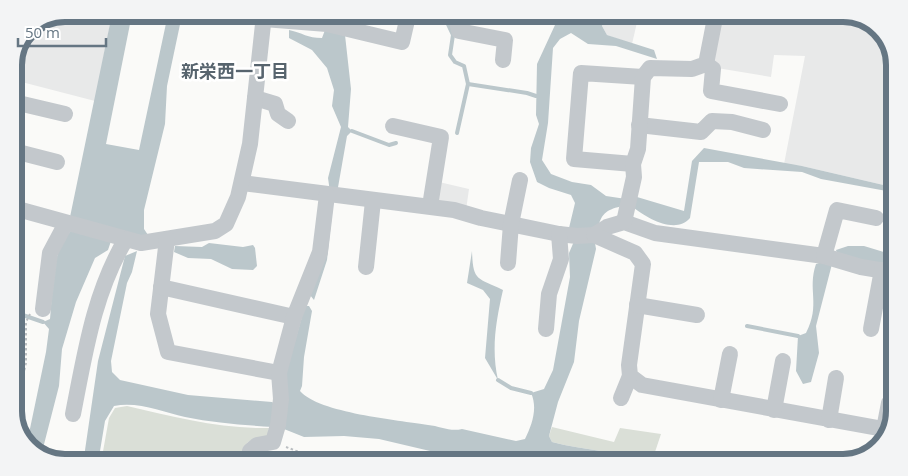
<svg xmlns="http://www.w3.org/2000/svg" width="908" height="476" font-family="'Open Sans','Noto Sans JP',sans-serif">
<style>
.built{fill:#e8e9e9}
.green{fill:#dadfd7}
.water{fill:#bbc7cb}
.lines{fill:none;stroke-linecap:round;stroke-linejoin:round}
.stream{stroke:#bbc7cb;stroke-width:4}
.path{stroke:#bbbfc2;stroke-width:2;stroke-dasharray:2.5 2.5;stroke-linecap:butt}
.minor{stroke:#c3c8cc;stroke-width:16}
.labels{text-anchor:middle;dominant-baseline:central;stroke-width:5;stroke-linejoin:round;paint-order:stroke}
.neighbourhood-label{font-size:18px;font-weight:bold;fill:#57646e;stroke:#fff}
.rim{fill:none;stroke:#657683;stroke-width:6}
</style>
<rect width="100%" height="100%" fill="#fafaf8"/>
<g class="built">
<path d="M66,14H112L95,101L14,80V62L29,29Z"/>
<path d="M604,17L638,18L632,44L607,35L602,26Z"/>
<path d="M719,18L866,19L886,37L894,62L892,187L802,166L784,164L805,56L774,55L771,77L717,68L711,59Z"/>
<path d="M439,182L469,189L466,210L436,203Z"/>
</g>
<g class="green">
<path d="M127,406C174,417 221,429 269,428L267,438C249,438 245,441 241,458L102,457L109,418L115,408Z"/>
<path d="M552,427L614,442L620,428L661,434L652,461C620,451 585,451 552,442L549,436Z"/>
</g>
<g class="water">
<path d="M112,14H132L106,144L139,150L168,14L182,15L167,86L165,124L144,210V229L150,238L70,217Z"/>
<path d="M587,17H604L602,26L607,35L654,50L657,59L616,46L588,44L571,33L560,39L553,48L548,123L542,160L551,174L572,182L591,185L606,196L626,199L623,206C608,209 601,213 598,228L581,232L569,228L575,203L571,195L549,188L537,182L530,162L531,148L539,124L536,115L537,64L555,25L561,19L585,22Z"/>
<path d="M289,30C303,33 307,38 322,38L325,30L345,35L351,89L348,127L352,131L347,136L337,193L333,205L327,260L314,300L310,295L330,192L328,178L341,127L332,106L334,90L327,68L312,50L289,38Z"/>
<path d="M704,148L802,166L892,187V192L821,179L802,172L744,168L728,162H699L690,218C676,235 646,218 633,207L637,197L684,211L692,161Z"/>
<path d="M71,231L111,241L108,250L95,258L76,302L62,349L59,386L41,456L27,443L46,352L49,329L43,322L50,319C53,293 50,251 71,231Z"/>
<path d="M575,239L595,243L596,249L579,321L574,362L558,402L549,436L552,442C585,451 620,451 652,461L508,460L430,451L379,439L344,436L304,437L284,429L287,369L305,306H309L312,311L304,357L302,386L300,391C319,413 398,420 428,425C440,426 450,432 462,429L516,441L525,439C532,425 538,408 531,393L544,389L553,370L570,277L569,253Z"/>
<path d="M209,243L243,247L253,245L255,248L257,266L253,270L232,269L211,259L188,258L174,252L175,246L202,247Z"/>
<path d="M848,246H864L887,253L891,252V268L837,253L836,250Z"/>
<path d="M137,251L132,272L127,283L111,361L112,372L120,380L188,395L272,402L278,406L273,427C244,425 214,423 185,417C162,412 138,401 114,406L105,421L99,457H84L98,361L125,256Z"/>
<path d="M472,251C473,282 477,277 503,290C496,321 491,349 498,380L485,358L490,299L483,290L467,283Z"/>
<path d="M825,261L832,264L816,326L819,353L811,382L803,384L796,371L798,336L806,333C821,304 807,290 816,264Z"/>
</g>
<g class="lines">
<g class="stream">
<path d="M444,16L453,35L450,55L455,62L464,66L468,84L527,93L536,96"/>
<path d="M352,131L389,145L396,143"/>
<path d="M457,133L468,84"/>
<path d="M14,312L43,322"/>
<path d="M747,326L798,336"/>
<path d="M498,380L511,388L531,393"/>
</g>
<g class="path">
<path d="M14,414L26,363V322L30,314"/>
<path d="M286,447L307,455H367L407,459"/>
</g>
<g class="minor">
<path d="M456,16L459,31L505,40L503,60"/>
<path d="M264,19L327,24L402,42L408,16"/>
<path d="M706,64L713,69L711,91L780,104"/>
<path d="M255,98L275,104L278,114L288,121"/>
<path d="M14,102L65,114"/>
<path d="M639,125L701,132L712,121L732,122L763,130"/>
<path d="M393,126L441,137L430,206"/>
<path d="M14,151L57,162"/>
<path d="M633,164L574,159L581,73L643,77"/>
<path d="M242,183L454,210L481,218L559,234L577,236L594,235L607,227L624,222L655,233L824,256L861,267L891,272"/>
<path d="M14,208L141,243L215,231L226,224L238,197L250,144L264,15"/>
<path d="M624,222L634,177L633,164L638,149L643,77L650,68L692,69L706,64L715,18"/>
<path d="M594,235L635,253L643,264L629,365L630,376L642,385L889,430"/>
<path d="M167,239L158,314L168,352L279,373"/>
<path d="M824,256L837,210L876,218"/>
<path d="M508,263L511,224L520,180"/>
<path d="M366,267L373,201"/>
<path d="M161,287L294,317"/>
<path d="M637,305L697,315"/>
<path d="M43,309L50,253L66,223"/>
<path d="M546,329L549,294L561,259L559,234"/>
<path d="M871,329L882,270"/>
<path d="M621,398L630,376"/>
<path d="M721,400L730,354"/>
<path d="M774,410L783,361"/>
<path d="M73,414C85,353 94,292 126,239"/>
<path d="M829,420L836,378"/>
<path d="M884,429L889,403"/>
<path d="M249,458L250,451L257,445L273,442L278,425L281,399L279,373L294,317L320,252L327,195"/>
</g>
</g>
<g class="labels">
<g class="neighbourhood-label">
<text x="235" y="71">新栄西一丁目</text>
</g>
</g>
<path d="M0 0H908V476H0ZM65 22H843A43 43 0 0 1 886 65V411A43 43 0 0 1 843 454H65A43 43 0 0 1 22 411V65A43 43 0 0 1 65 22Z" fill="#f3f4f5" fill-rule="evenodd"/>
<path class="rim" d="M65 22H843A43 43 0 0 1 886 65V411A43 43 0 0 1 843 454H65A43 43 0 0 1 22 411V65A43 43 0 0 1 65 22Z"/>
<path d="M18 38v8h88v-8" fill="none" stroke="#657683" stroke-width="2.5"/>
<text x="25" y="38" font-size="15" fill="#657683" stroke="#ffffff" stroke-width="4" paint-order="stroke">50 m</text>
</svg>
